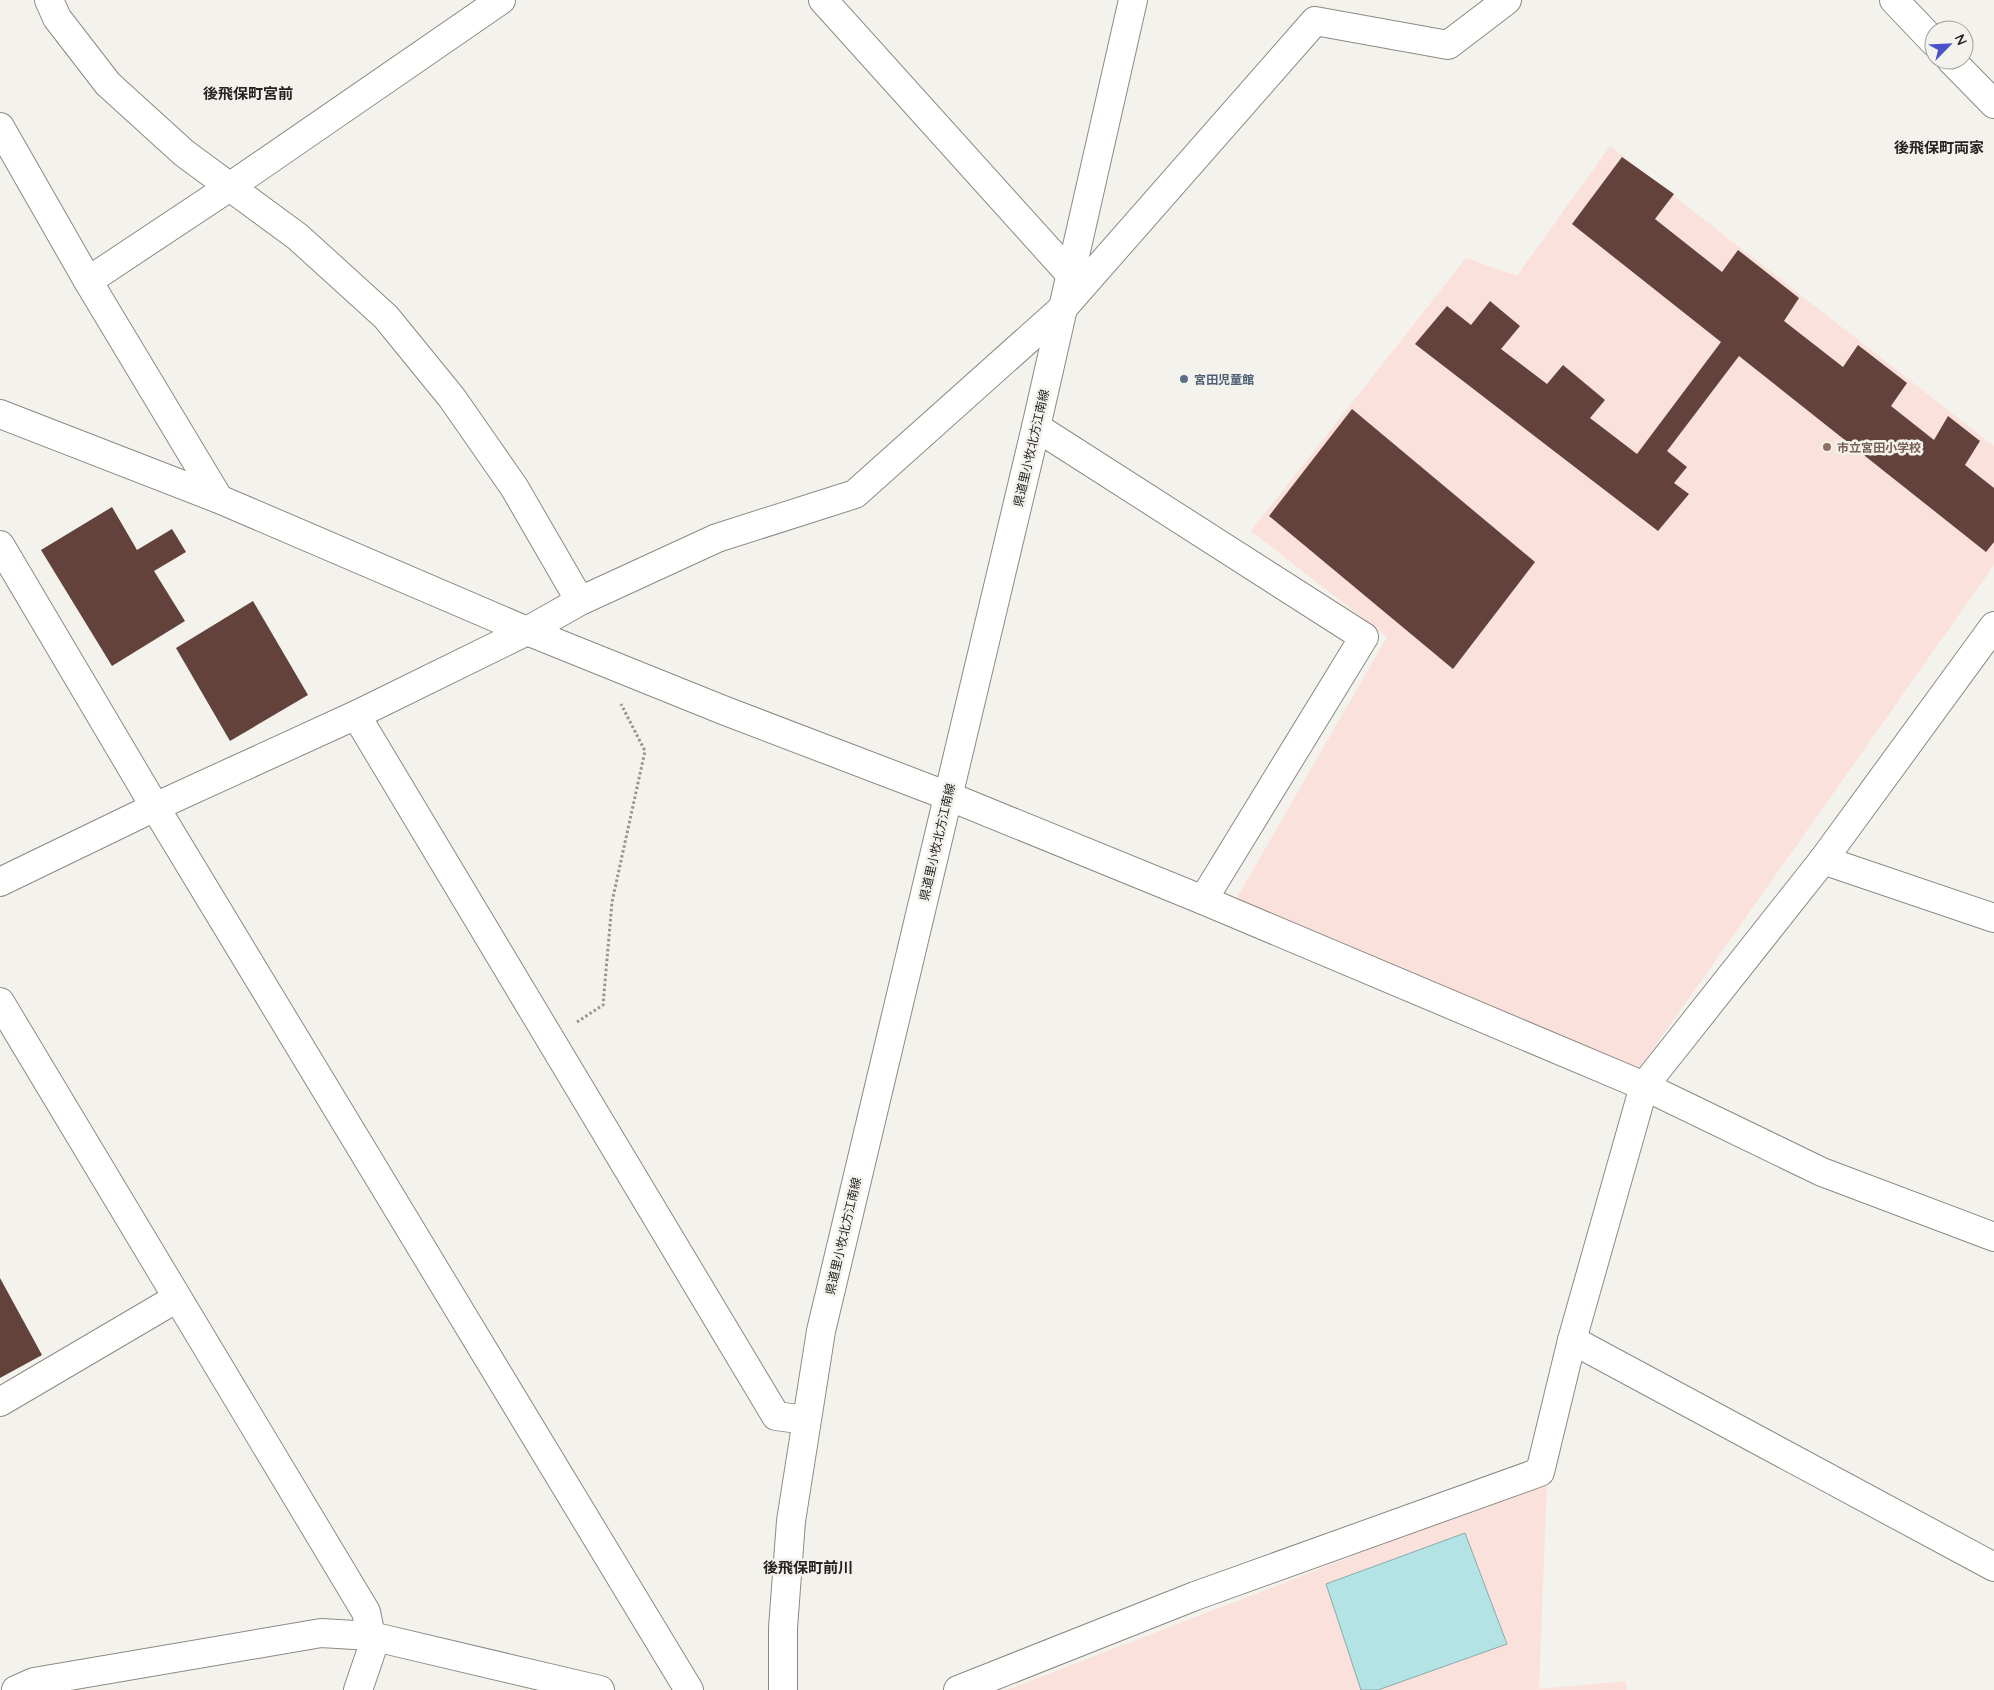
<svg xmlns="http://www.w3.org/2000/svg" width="1994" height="1690" font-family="Quicksand,'Noto Sans JP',sans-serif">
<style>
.education{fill:#fbe1db}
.water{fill:#b4e3e5;stroke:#89aaaa}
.building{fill:#63423c}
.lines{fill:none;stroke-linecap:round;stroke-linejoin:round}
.street-casing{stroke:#8c8a84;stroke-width:30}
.secondary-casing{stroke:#8c8a84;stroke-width:30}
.path{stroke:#959490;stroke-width:3;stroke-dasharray:2.5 2.5;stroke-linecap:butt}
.street{stroke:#fff;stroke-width:28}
.secondary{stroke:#fff;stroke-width:28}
.service-dot{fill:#5c6f8a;stroke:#f4f2ec;stroke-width:2}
.education-dot{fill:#8d6e63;stroke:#f4f2ec;stroke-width:2}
.labels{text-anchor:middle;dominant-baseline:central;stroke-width:5;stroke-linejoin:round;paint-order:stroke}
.service-label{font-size:12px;font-weight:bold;fill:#4e5e75;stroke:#f4f2ec;text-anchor:start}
.education-label{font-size:12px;font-weight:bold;fill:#785e54;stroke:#f4f2ec;text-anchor:start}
.street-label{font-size:12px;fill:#252422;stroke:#f4f2ec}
.quarter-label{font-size:15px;font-weight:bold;fill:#252422;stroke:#f4f2ec}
</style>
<rect width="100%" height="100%" fill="#f4f2ec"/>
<g class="education">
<path d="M1610,146L1994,446V565L1639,1069L1235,901L1387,637L1251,531L1466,258L1517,276Z"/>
<path d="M1547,1481L1539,1689L1626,1681L1627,1690H1007Z"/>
</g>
<path class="water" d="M1465,1533L1507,1644L1378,1690H1361L1326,1584Z"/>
<g class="building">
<path d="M1622,157L1674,194L1655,219L1722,272L1738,250L1799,298L1784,321L1843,367L1858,345L1907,383L1891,406L1934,440L1948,416L1980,441L1965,465L1994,488V542L1986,552L1739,356L1667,451L1687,467L1674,483L1689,494L1658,531L1415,344L1447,306L1471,325L1490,301L1520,326L1501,349L1547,384L1563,365L1605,400L1590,418L1637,454L1721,342L1572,224Z"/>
<path d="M1352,409L1535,562L1453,669L1269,516Z"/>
<path d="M112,507L137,550L172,529L186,552L154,571L185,621L112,666L41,550Z"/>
<path d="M253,601L308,695L230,741L176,648Z"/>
<path d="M0,1278L42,1355L0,1378Z"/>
</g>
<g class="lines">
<g class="street-casing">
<g id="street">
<path d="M49,0L57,18L108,84L184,153L298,237L386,317L452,398L514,487L580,601"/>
<path d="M823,0L1070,274"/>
<path d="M1894,0L1934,42"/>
<path d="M1951,60L1994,104"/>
<path d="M0,127L88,281L219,499"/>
<path d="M88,281L231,186L501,0"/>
<path d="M1036,427L1364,637L1203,900"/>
<path d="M0,545L155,807L689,1690"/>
<path d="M356,715L776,1416L806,1420"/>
<path d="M1823,860L1994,918"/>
<path d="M0,882L155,807L356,715L527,631L580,601L717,538L855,494L1063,308L1315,21L1448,45L1507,0"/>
<path d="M0,1002L366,1612L373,1646L358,1690"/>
<path d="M1572,1340L1994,1567"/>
<path d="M0,1402L177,1298"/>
<path d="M16,1690L34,1682L321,1633L371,1636L600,1690"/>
<path d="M958,1690L1195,1596L1540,1472L1572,1340L1644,1086L1823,860L1994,626"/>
</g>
</g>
<g class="secondary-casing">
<g id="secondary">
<path d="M0,414L219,499L527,631L723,710L948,796L1203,900L1644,1086L1822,1172L1994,1237"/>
<path d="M783,1690V1628L791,1521L821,1331L1036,427L1133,0"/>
</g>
</g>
<path class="path" d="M577,1022L603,1005L612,902L645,751L621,704"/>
<use href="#street" class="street"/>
<use href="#secondary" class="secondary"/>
</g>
<circle class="service-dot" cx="1184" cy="379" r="5"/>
<circle class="education-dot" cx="1827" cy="447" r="5"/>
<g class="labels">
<g class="service-label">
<text x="1194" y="379">宮田児童館</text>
</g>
<g class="education-label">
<text x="1837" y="447">市立宮田小学校</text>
</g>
<g class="street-label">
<text transform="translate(1031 448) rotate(-77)">県道里小牧北方江南線</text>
<text transform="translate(937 842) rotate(-77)">県道里小牧北方江南線</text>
<text transform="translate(843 1236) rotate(-77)">県道里小牧北方江南線</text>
</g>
<g class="quarter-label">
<text x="248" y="93">後飛保町宮前</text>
<text x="1939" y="147">後飛保町両家</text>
<text x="808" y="1567">後飛保町前川</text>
</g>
</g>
<g transform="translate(1949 45) rotate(66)"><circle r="24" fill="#f4f2ec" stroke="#a1a09b"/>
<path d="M0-4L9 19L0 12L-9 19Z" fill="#4952c8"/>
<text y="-8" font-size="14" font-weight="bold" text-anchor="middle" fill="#252422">N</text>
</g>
</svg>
